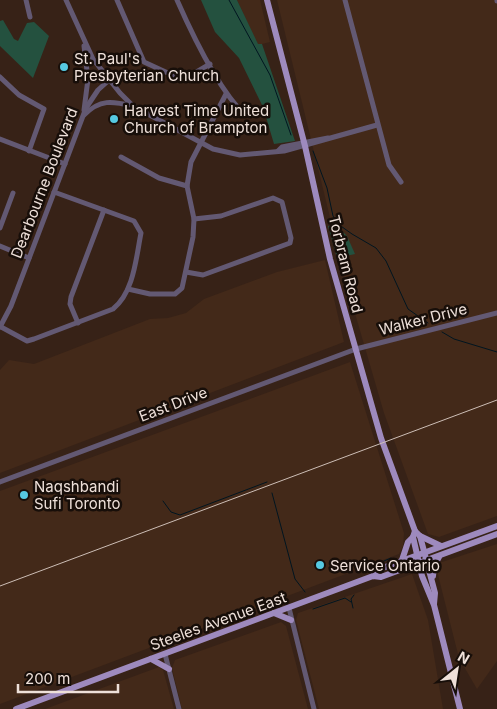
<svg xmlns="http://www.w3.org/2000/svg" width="497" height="709" font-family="Inter,sans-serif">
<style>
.built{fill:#432919}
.green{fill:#24513f}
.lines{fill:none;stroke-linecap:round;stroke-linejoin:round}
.stream{stroke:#001520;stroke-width:1}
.minor{stroke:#635973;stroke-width:5}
.major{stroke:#9e8abe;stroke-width:6}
.rail{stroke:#cdbeb6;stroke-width:1}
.poi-dot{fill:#56c9e1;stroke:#170e09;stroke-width:2}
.labels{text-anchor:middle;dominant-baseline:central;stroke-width:5;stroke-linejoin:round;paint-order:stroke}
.poi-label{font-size:15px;fill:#eee0d9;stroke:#170e09;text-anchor:start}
.street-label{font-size:15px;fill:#eee0d9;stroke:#170e09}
</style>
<rect width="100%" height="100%" fill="#372217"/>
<g class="built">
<path d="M237,0H260L270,42L258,45Z"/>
<path d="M277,0H497V516L439,537L428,534L384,413L345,279Z"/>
<path d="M325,260L344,342L0,473V370L9,360L34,364L150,319L168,318L186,313L204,299L277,272Z"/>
<path d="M350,362L404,533L403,546L399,554L0,704V491Z"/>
<path d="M497,544V661L477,689L459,658L437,571L439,563Z"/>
<path d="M412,574L428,620L443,709H319L296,620L298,613Z"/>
<path d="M281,622L286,626L308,709H182L172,668L175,660Z"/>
<path d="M159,667L163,670L174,709H45Z"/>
</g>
<g class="green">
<path d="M201,0H237L258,44H262L295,141L274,144L263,107L239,58L215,32Z"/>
<path d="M3,20L14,39L18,41L27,23L34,22L49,36L33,78L0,46V21Z"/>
<path d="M336,225L347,236L355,254L337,258L328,226Z"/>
</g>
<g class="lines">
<g class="stream">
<path d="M229,0L270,75L291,135"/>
<path d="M313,151L327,188L333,216L338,224L352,234L376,248L386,261L408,309L428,323"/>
<path d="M442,332L454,339L497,352"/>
<path d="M272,493L295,579L305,592"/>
<path d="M163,501L171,512L180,515L267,482"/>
<path d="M384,561L391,558"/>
<path d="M353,608L351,599L354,595"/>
<path d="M313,609L345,598L351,602"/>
</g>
<g class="minor">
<path d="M26,0L30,17"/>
<path d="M66,0L93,59L120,93L133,106L213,149L240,155L284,151L377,125"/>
<path d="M117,0L144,62L183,80L210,64"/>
<path d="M177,0C192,34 219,90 245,115"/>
<path d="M345,0L389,165L401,182"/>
<path d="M497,0V1"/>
<path d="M0,77L19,95L44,109L29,151"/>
<path d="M84,110L88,79L84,46"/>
<path d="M84,115C100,99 112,101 133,106"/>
<path d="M0,139L65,164"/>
<path d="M278,151L282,147L328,138"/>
<path d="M121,157L159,178L187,186"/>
<path d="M0,228L13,193"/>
<path d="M0,246L29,258"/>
<path d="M186,272L203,275L290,243L291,238L282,202L273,198L221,216L194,219"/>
<path d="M128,289L150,294H175L182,288L193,237L194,219L187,186L191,162L226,94"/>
<path d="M78,323L70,304L71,297L104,210"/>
<path d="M0,327L11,306L86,108L98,90L108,81"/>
<path d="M1,327L27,341L34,339L113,309C134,292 136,258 141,233L134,221L54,192"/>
<path d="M0,482L356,349L497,313"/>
<path d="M289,608L314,709"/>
<path d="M165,654L179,709"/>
</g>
<g class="major">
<path d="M267,0L305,146L330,259L381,438L415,531L420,536L435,593L434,604"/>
<path d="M415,531L413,537L422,576L434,605L460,709"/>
<path d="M420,536L441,546"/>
<path d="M402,560L408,542L413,537"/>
<path d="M373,576L377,570L497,526"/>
<path d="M433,576L434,566L439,557"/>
<path d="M274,613L291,620"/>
<path d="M151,659L169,669"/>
<path d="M16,709L373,576L381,577L497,534"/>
</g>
<path class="rail" d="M0,586L497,400"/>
</g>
<g class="poi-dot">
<circle cx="64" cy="67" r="5"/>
<circle cx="114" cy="119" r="5"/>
<circle cx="24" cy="495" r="5"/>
<circle cx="320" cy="565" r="5"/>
</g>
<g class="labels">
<g class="poi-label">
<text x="74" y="58">St. Paul's<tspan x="74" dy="17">Presbyterian Church</tspan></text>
<text x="124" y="110">Harvest Time United<tspan x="124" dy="17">Church of Brampton</tspan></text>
<text x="34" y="486">Naqshbandi<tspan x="34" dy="17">Sufi Toronto</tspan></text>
<text x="330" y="565">Service Ontario</text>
</g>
<g class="street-label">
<text transform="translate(44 183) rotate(-69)">Dearbourne Boulevard</text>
<text transform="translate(346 264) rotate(76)">Torbram Road</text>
<text transform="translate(423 319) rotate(-14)">Walker Drive</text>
<text transform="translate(173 404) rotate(-21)">East Drive</text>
<text transform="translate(218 621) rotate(-20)">Steeles Avenue East</text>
</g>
</g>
<g transform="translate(457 669) rotate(30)" stroke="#170e09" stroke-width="4" paint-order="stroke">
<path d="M0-4L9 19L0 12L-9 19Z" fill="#eee0d9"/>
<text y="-8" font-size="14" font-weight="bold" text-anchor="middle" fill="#eee0d9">N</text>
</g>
<path d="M18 684v8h100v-8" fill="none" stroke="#eee0d9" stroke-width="2.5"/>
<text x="25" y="684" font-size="15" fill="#eee0d9" stroke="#170e09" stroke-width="4" paint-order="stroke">200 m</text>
</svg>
